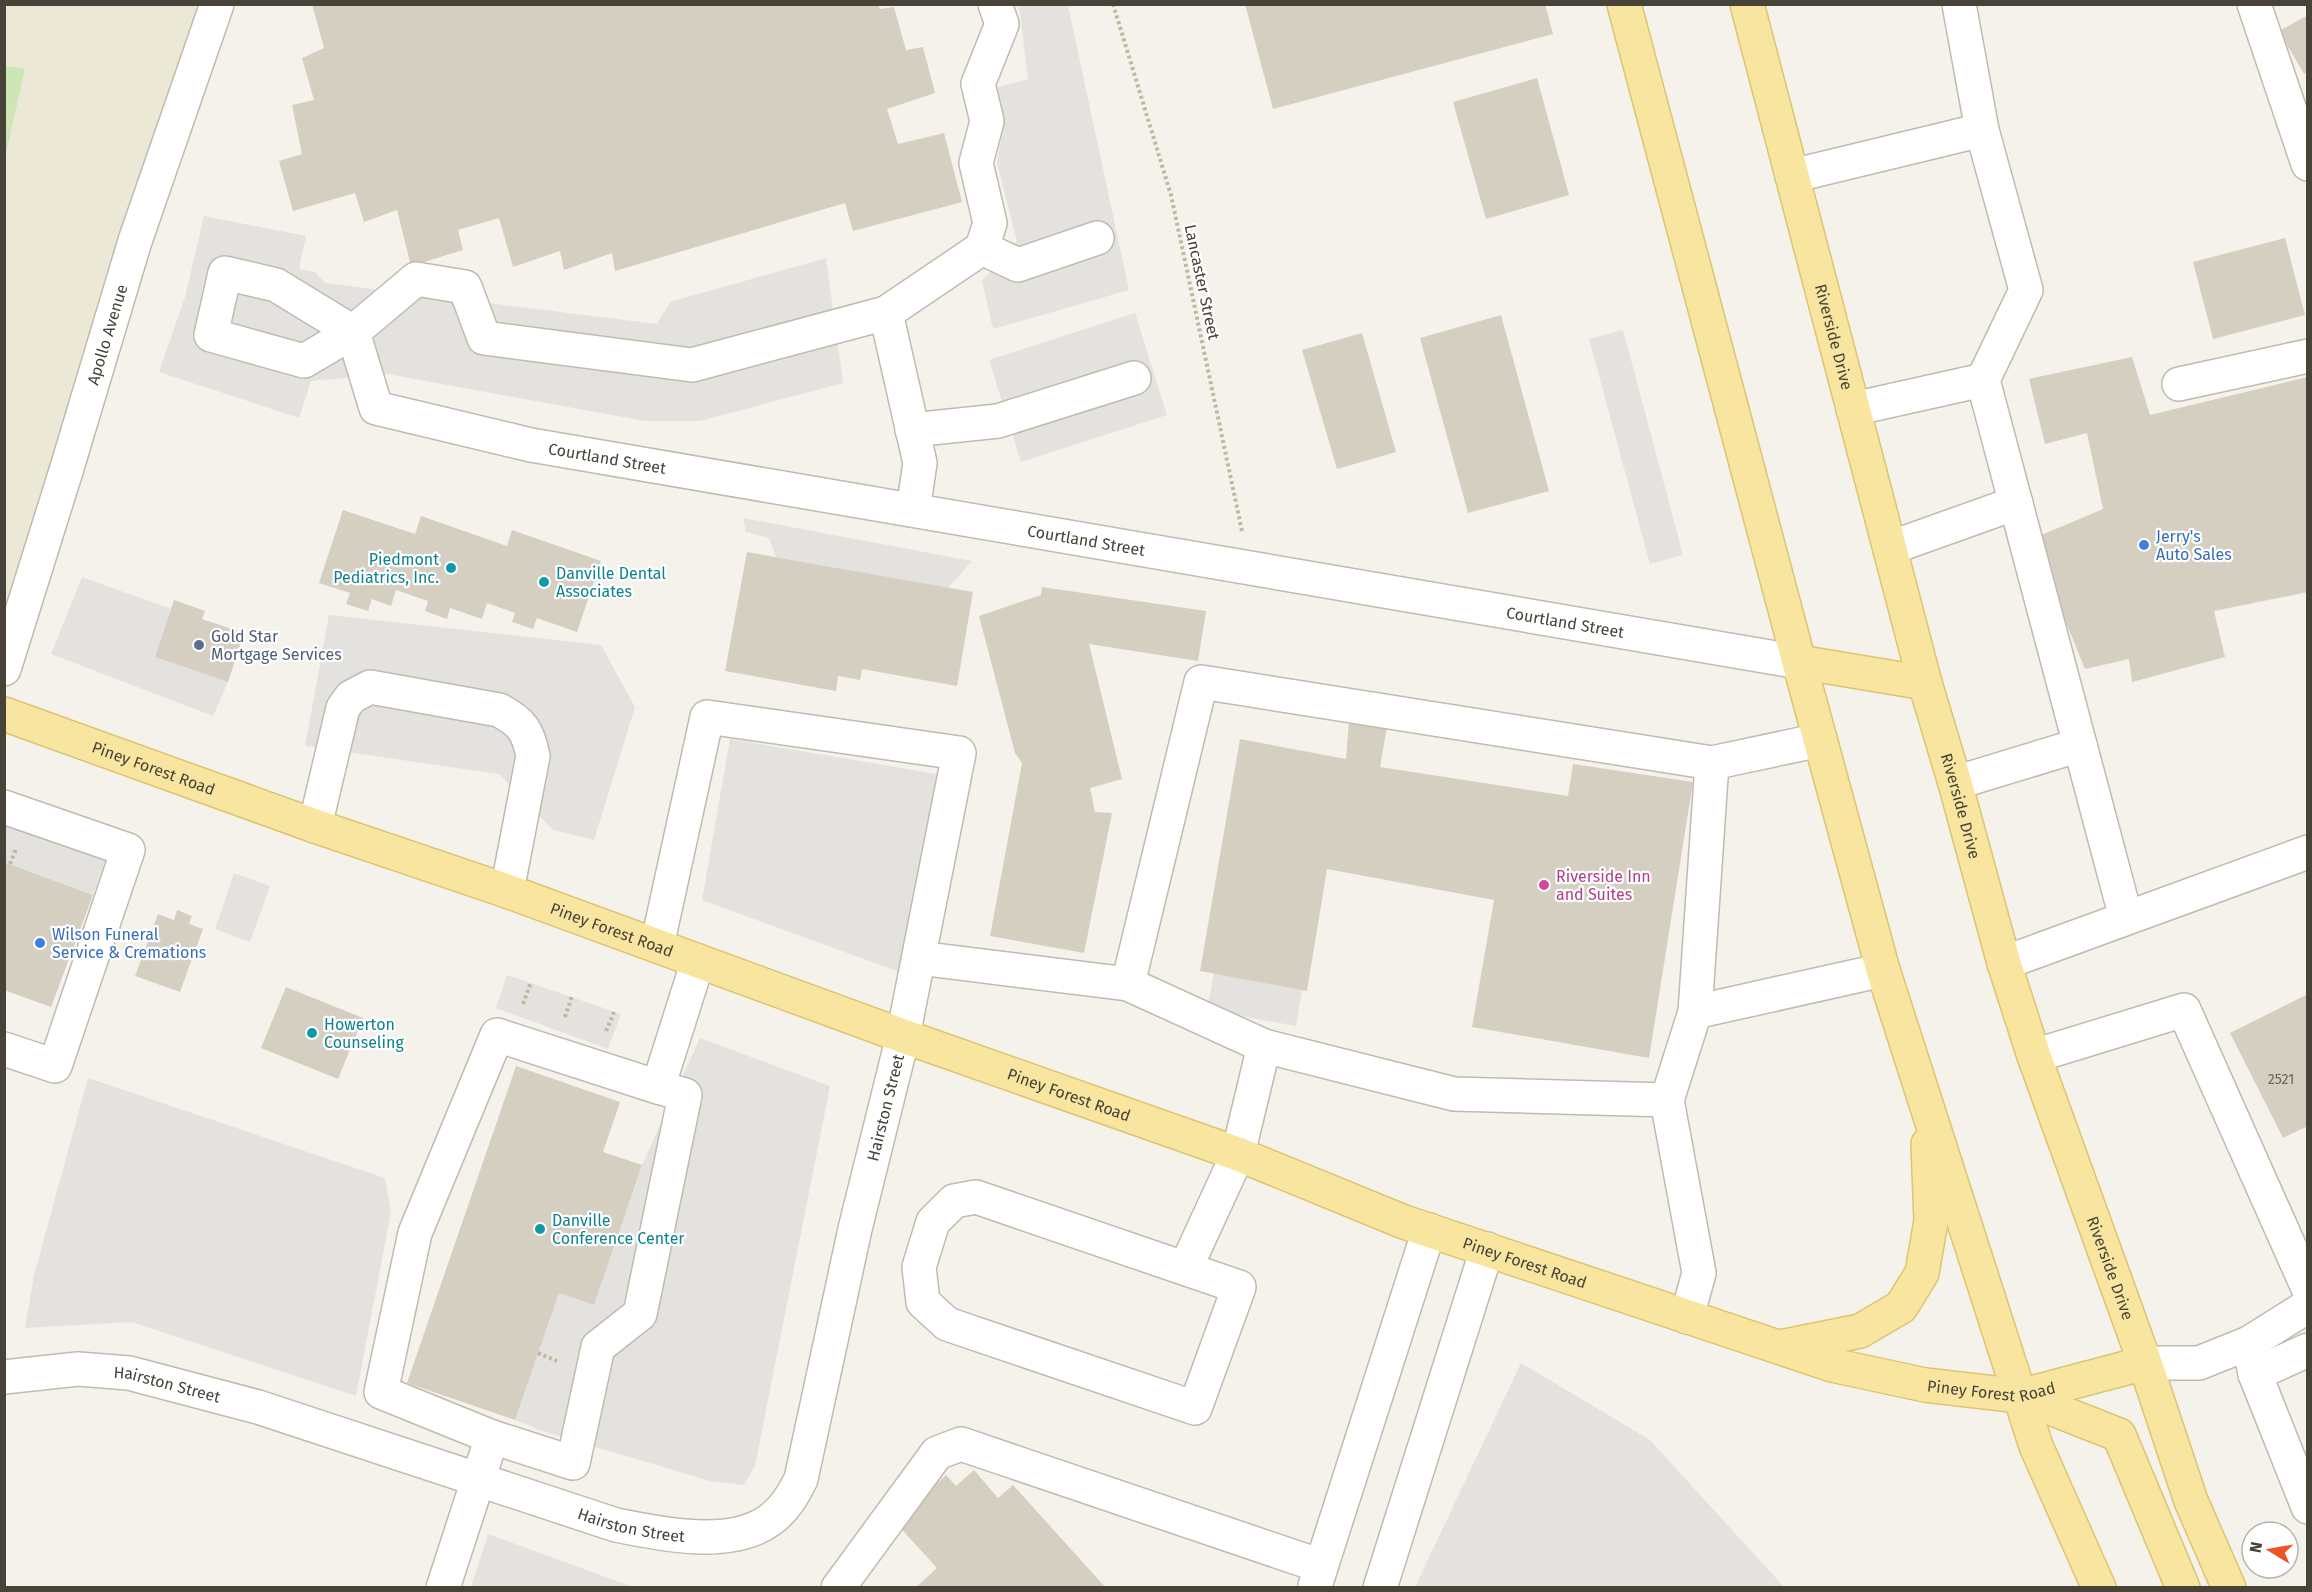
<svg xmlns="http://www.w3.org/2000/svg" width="2312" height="1592" font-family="'Fira Sans',sans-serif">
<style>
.education{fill:#ece8d6}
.green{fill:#cde6b6}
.parking{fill:#e3e2df}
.building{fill:#d5cfc1}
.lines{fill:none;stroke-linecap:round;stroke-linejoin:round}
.minor-casing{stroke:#c0bbae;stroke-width:36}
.major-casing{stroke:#ddc470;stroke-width:36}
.path{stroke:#c0b7a0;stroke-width:4;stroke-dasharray:3 3;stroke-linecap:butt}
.minor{stroke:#fff;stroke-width:33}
.major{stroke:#f8e6a0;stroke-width:33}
.shop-dot{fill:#3f7fe0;stroke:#fff;stroke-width:2}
.culture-dot{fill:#0f9aa8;stroke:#fff;stroke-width:2}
.service-dot{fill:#5c6f8a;stroke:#fff;stroke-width:2}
.hotel-dot{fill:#d1479c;stroke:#fff;stroke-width:2}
.labels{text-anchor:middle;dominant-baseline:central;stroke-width:4.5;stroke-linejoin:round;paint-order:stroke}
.number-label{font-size:14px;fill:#6b665b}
.street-label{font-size:16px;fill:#484339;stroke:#fff}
.shop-label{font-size:16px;fill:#366cbe;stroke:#fff;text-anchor:start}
.culture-label{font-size:16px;fill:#0d838f;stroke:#fff;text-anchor:start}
.service-label{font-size:16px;fill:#4e5e75;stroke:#fff;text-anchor:start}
.hotel-label{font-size:16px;fill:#b23c85;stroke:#fff;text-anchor:start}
</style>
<rect width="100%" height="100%" fill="#f4f2eb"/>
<path class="education" d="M5,5H218L5,670Z"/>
<path class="green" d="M5,66L25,69L5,158L4,66Z"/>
<g class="parking">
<path d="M1019,5H1068L1129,290L993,329L982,281L1017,241L997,163L1004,122L995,88L1028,79Z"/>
<path d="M204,216L306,236L299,269L315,272L325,283L657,324L670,302L826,258L843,383L700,421H644L388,374L311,381L299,418L159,372L185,297Z"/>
<path d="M1135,313L1167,415L1021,462L989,360Z"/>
<path d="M1623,330L1683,555L1650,564L1589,339Z"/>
<path d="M743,518L972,561L948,588L776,557L769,538L746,532Z"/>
<path d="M82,577L171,609L155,657L228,682L213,716L51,654Z"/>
<path d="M329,615L601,645L635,707L594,840L553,830L499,774L305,746Z"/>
<path d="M730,739L937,774L902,973L702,900Z"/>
<path d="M4,822L106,859L93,895L5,862Z"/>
<path d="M234,873L270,886L250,942L215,929Z"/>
<path d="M1214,973L1302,990L1296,1026L1207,1010Z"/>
<path d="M507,975L621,1014L608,1049L496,1008Z"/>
<path d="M700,1038L830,1086L755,1466L744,1485L710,1481L542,1431L515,1420L559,1293L594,1305L642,1165Z"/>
<path d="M88,1078L385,1178L391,1212L356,1396L132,1322L25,1328L34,1275Z"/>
<path d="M1521,1363L1650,1440L1784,1587L1424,1588L1416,1585Z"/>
<path d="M488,1534L633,1587H471Z"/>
</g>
<g class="building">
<path d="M312,4H878L880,9L894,7L906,50L923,47L935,93L887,109L898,144L944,133L962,202L853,231L845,203L615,271L612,253L564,270L560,251L513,267L499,218L458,230L463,250L411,266L397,210L364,222L355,193L293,211L279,161L302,154L292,105L314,100L302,58L324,48Z"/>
<path d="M1245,4H1545L1553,34L1273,109Z"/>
<path d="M2308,15V72L2304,74L2279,31Z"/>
<path d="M1537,78L1569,195L1486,219L1453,102Z"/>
<path d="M2285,238L2305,315L2213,339L2193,262Z"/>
<path d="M1501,315L1549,491L1468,513L1420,338Z"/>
<path d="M1362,333L1396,452L1337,469L1302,350Z"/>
<path d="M2132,357L2150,415L2308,377V592L2214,611L2225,657L2132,682L2129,659L2085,669L2032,539L2103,509L2087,433L2045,444L2029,379Z"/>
<path d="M343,510L415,534L421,516L507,546L512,530L601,561L577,632L537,618L533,629L512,622L515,613L487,603L482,619L450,608L447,619L425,611L428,601L396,590L391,606L372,599L368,611L346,604L350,593L319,583Z"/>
<path d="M747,552L973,592L957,686L862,669L860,680L838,676L836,691L725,671Z"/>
<path d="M1042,587L1206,611L1198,661L1089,644L1122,779L1090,788L1095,812L1112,813L1084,953L990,936L1022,763L1015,753L979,616L1041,595Z"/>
<path d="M174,600L205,611L202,619L244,633L228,682L155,657Z"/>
<path d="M1349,721L1387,727L1380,767L1568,796L1573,764L1693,782L1649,1058L1472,1027L1494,900L1327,869L1307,991L1200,971L1240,739L1346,759Z"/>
<path d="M4,862L93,895L51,1007L4,990Z"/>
<path d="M177,910L192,916L189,924L203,929L180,992L135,976L158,914L174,920Z"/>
<path d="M286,987L363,1018L338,1079L261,1048Z"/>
<path d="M2308,994V1126L2283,1138L2230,1033Z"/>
<path d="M516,1066L620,1102L603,1152L642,1165L594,1305L559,1293L515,1420L407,1383Z"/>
<path d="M974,1470L998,1498L1013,1485L1106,1588H915L937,1568L895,1522L946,1475L956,1486Z"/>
</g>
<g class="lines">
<g class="minor-casing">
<g id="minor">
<path d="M1959,4L1982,130L2026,290L1983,380L2126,918"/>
<path d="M2254,4L2308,164"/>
<path d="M1792,176L1982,130"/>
<path id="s1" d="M1097,238L1018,265L982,248L886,313L692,365L484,338L465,287L416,279L353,332L304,361L211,335L225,273L276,285L353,332L376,408L531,445L1799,662"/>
<path d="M982,248L990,223L976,163L987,121L978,84L1002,24L995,4"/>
<path d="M886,313L920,463L913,510"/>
<path d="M2179,384L2308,356"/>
<path d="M1853,409L1983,380"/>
<path d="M912,430L998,421L1134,378"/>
<path d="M1890,548L2016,503"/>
<path id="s2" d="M4,669L66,471L135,241L217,4"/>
<path d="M1955,783L2080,745"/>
<path d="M4,807L128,850L55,1066L4,1049"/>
<path d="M315,826L343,708L351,697L370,687L499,710C522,722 528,731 533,756L507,891"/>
<path d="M919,958L1128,984"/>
<path d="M2004,963L2308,852"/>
<path d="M1695,1012L1712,763"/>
<path d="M1264,1046L1454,1094L1667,1100"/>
<path d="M2034,1056L2184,1010L2308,1288"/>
<path d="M976,1197L1239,1287L1195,1408L947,1324L923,1302L919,1267L933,1222L954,1201Z"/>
<path d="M1186,1267L1238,1154L1264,1046L1128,984L1201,682L1712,763L1820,740"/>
<path d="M1687,1317L1699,1273L1667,1100L1695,1012L1883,970"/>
<path d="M2249,1343L2308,1306"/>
<path d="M2308,1350L2255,1374L2308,1507"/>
<path d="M2145,1363H2199L2249,1343L2255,1374"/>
<path id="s3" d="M4,1377L78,1369L129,1373L258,1407L616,1525C660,1534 730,1549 770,1520C785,1509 793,1495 801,1479L855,1229L903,1036L959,753L707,717L657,946"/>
<path d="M492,1437L573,1463L598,1347L640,1314L685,1095L658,1087"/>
<path d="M1315,1586L1429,1230"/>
<path d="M443,1588L492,1437L381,1392L415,1233L497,1035L658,1087L698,961"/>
<path d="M838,1588L937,1453L961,1444L1321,1566"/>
<path d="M1380,1588L1487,1249"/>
</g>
</g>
<g class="major-casing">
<g id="major">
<path d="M1624,4L1799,662L1883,970L2036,1446L2099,1588"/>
<path id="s4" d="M1747,4L1925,683L1955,783L2004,963L2034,1056L2145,1363L2191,1501L2229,1588"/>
<path d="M1799,662L1925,683"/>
<path id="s5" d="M4,714L315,826L507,891L903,1036L1238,1154L1404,1222L1832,1365L1925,1385L2020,1396L2145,1363"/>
<path d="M1780,1347L1860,1331L1901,1307L1922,1273L1931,1221L1928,1144"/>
<path d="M2020,1396L2119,1435L2183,1588"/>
</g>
</g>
<g class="path">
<path d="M1113,4L1171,195L1242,531"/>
<path d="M10,864L16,849"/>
<path d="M523,1004L531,982"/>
<path d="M565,1017L572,996"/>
<path d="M606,1031L614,1012"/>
<path d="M538,1353L557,1361"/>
</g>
<use href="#minor" class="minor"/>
<use href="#major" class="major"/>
</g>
<g class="shop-dot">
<circle cx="2144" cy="545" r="6"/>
<circle cx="40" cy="943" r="6"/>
</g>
<g class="culture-dot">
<circle cx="451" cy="568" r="6"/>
<circle cx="544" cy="582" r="6"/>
<circle cx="312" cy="1033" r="6"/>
<circle cx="540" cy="1229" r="6"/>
</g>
<circle class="service-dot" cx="199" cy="645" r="6"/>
<circle class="hotel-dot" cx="1544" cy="885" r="6"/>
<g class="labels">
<g class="number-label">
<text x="2281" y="1079">2521</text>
</g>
<g class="street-label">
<text transform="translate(1202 282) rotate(78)">Lancaster Street</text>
<text stroke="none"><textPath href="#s2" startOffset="350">Apollo Avenue</textPath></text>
<text stroke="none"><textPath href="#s4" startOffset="344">Riverside Drive</textPath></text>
<text stroke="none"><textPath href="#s1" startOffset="1512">Courtland Street</textPath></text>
<text stroke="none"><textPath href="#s1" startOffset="1998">Courtland Street</textPath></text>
<text stroke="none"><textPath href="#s1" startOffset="2484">Courtland Street</textPath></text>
<text stroke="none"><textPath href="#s5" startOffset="159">Piney Forest Road</textPath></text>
<text stroke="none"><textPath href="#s4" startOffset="830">Riverside Drive</textPath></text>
<text stroke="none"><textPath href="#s5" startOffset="645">Piney Forest Road</textPath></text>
<text stroke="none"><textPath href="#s5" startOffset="1131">Piney Forest Road</textPath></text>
<text stroke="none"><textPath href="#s3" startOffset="1227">Hairston Street</textPath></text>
<text stroke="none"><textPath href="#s5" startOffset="1617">Piney Forest Road</textPath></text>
<text stroke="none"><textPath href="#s4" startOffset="1316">Riverside Drive</textPath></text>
<text stroke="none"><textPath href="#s5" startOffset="2103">Piney Forest Road</textPath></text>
<text stroke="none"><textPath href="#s3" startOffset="165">Hairston Street</textPath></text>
<text stroke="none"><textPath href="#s3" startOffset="651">Hairston Street</textPath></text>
</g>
<g class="shop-label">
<text x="2156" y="536">Jerry's<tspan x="2156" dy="18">Auto Sales</tspan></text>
<text x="52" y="934">Wilson Funeral<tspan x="52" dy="18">Service &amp; Cremations</tspan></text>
</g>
<g class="culture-label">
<text x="439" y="559" text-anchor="end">Piedmont<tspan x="439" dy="18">Pediatrics, Inc.</tspan></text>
<text x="556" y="573">Danville Dental<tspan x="556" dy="18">Associates</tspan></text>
<text x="324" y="1024">Howerton<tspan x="324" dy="18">Counseling</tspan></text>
<text x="552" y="1220">Danville<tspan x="552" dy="18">Conference Center</tspan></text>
</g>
<g class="service-label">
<text x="211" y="636">Gold Star<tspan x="211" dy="18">Mortgage Services</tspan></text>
</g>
<g class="hotel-label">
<text x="1556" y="876">Riverside Inn<tspan x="1556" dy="18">and Suites</tspan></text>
</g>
</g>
<rect width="2312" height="1592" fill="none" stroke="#484339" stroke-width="12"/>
<g transform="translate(2270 1550) rotate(281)"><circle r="28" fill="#ffffff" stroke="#b6b4b0" stroke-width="1.5"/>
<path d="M0-4.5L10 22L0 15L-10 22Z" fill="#ed5529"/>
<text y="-9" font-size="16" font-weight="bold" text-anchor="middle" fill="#484339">N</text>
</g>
</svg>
